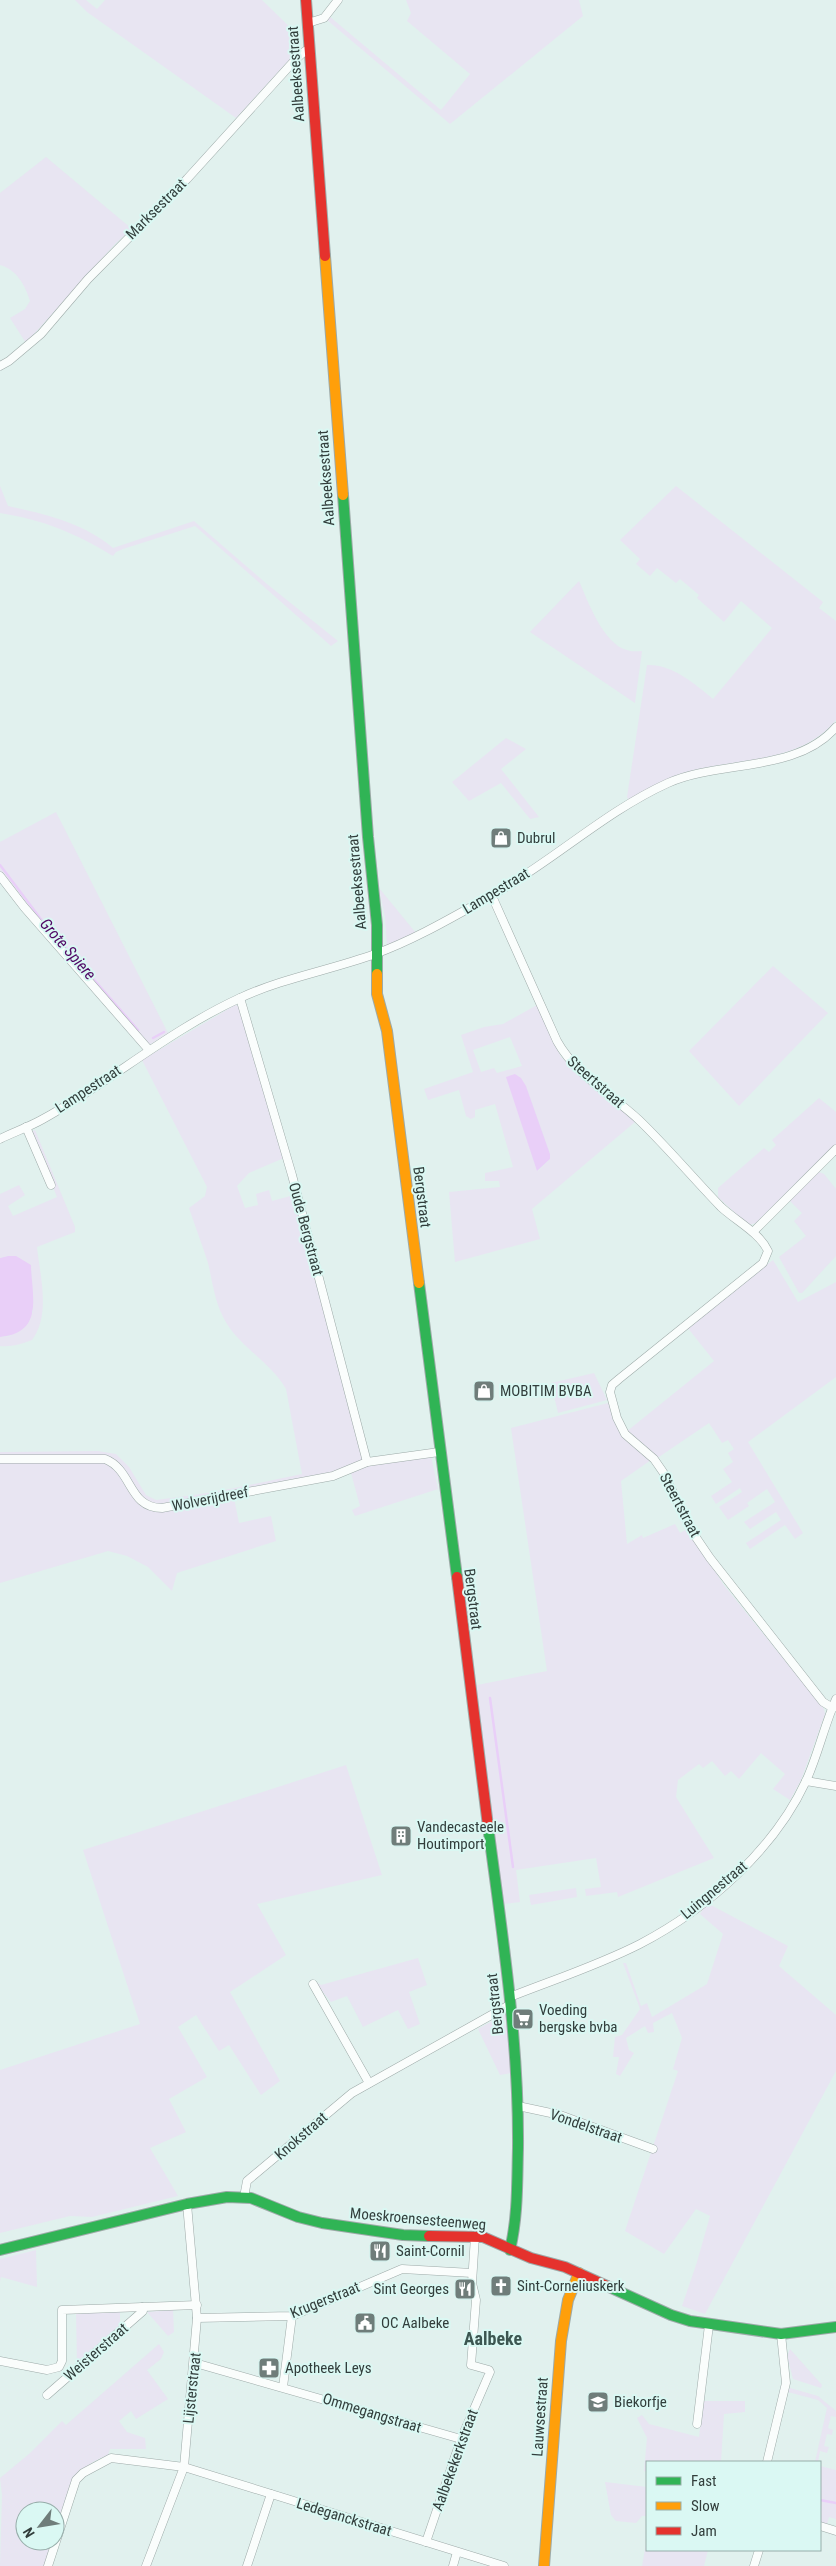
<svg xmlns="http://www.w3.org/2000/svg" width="836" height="2566" font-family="'Roboto Condensed',sans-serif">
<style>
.green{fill:#e8e5f2;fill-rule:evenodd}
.water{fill:#e9cff8}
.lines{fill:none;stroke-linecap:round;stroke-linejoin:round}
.stream{stroke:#e9cff8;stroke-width:2.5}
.street-casing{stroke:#9daaa8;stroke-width:9}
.fast-casing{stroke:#9daaa8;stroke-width:12}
.slow-casing{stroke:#9daaa8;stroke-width:12}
.jam-casing{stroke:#9daaa8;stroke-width:12}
.street{stroke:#fafdfc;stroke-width:8}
.fast{stroke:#30b455;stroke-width:10}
.slow{stroke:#ff9f0a;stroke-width:10}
.jam{stroke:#e5322d;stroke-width:10}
.labels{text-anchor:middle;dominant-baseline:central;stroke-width:4;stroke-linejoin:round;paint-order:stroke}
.street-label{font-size:15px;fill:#323e3c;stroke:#daf8f3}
.poi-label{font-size:15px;fill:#323e3c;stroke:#daf8f3;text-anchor:start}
.water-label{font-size:16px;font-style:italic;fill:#500765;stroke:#daf8f3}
.quarter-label{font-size:18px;font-weight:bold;fill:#3c5651;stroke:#daf8f3}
</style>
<rect width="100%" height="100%" fill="#e1f1ee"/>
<g class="green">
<path d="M75,0H86L97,9L105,0H262L298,35L294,40L301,47L236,118L87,12Z"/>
<path d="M406,0H579L583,16L450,124L327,20L329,16L441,110L470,74L407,21L411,13Z"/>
<path d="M46,157L132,229L116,243L26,343L10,318L25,309L30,301C25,285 17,270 0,265V193Z"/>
<path d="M0,486L8,506C45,514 84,523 113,548L194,521L267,584L338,641L331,646L195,526L123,549L116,552L113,556C75,533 44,520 0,513Z"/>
<path d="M676,486L823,602L819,608L836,621V720C798,766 732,757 680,774C662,780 647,794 629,800L627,797L647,665C672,664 694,683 713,699L772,628L741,601L724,622L697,598L699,595L680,579L676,583L657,568L650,576L636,564L640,559L620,540Z"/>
<path d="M579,581C588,601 603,644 627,650C631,652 637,651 642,651L635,703L530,632Z"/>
<path d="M506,738L526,749L501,769L539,817L530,819L501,783L469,801L452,782Z"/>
<path d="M56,812L168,1033L151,1044L146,1043L26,906L0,871V842Z"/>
<path d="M379,888L416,933L387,946L385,917Z"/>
<path d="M773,966L828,1013L739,1106L689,1051Z"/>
<path d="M235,1005L239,1006L284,1158L249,1173L237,1186L245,1208L258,1205L256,1194L269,1190L272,1201L294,1195L364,1460L340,1471L180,1503L153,1506L140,1497L122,1468L109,1457L0,1456V1452L98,1451L116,1454L129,1467L146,1495L156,1500L215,1492L302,1474L286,1389C271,1363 243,1349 227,1324C215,1305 213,1284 208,1263C202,1244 195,1226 189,1208L205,1196L207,1187L142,1060Z"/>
<path d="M537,1005L561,1057L635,1122L532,1209L540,1239L455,1262L449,1192L500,1187L499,1181H485V1173L513,1167L495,1104L475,1110V1117L471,1119L466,1116L459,1090L428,1100L424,1089L473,1072L461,1035L484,1027L503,1024ZM510,1037L522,1066L497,1073L494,1068L481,1072L473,1050ZM526,1086L550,1154V1159L538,1171L534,1162Z"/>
<path d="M819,1098L836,1112V1145L756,1223L748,1225L718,1197V1188L764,1148L769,1152L776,1145L772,1140Z"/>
<path d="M35,1130L75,1227V1232L37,1247C40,1276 51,1315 32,1340C21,1344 12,1347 0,1346V1337L10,1336L33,1312L31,1265L8,1256L0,1258V1194L19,1185L25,1195L8,1206L13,1216L57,1197L31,1132Z"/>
<path d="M819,1172L824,1174L836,1189V1256L802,1293H799L779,1257L806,1236L794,1221L802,1213L789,1200Z"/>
<path d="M773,1260L798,1302L836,1282V1377L748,1442L803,1533L795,1539L785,1525L750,1549L746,1543L781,1520L776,1512L750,1529L744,1522L775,1502L767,1489L747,1503L749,1506L728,1520L719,1507L742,1492L740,1488L716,1504L711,1496L732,1482L723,1469L733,1462L728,1453L734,1449L728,1440L722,1443L709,1423L656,1459L626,1432L714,1361L687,1327Z"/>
<path d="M594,1373L607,1400L558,1413L551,1383Z"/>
<path d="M608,1403L615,1421L651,1460L621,1481L627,1544L642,1535L643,1538L675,1524L680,1533L689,1528L723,1584L824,1709L825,1714L801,1780L790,1800L773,1789L785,1774L761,1753L739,1779L731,1771L725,1776L712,1761L703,1768L699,1764L678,1780L676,1797L714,1858L618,1897L617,1892L586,1896L585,1889L601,1887L596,1858L516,1870L520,1902L503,1904L472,1686L547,1671L511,1428Z"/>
<path d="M431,1456L438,1489L355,1516L352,1510L360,1506L351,1473L379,1461Z"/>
<path d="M104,1461L114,1465L143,1506L152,1511H168L234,1498L239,1523L271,1516L276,1541L177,1573L172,1591L148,1567L127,1556L108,1551L0,1583V1462Z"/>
<path d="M466,1583L467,1591L474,1590L479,1620L463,1622L458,1584Z"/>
<path d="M346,1765L382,1875L257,1904L286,1955L230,1992L280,2081L261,2095L229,2045L219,2051L196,2015L178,2027L207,2077L169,2099L186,2132L150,2148L178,2196L92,2217L70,2216L0,2233V2070L140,2024L83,1850Z"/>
<path d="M576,1888L577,1897L531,1905L529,1895Z"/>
<path d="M707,1903L788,1946L779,1966L836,2015V2071L705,2314L682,2306L697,2262L710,2216L696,2209L664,2254L625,2231L678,2071L673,2069L682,2038L672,2013L653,2023L654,2032L648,2033L645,2026L626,2038L629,2050L634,2053L620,2076L616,2074L619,2057H613L615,2037L622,2035L640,2009L623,1963H626L641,2006L647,2003L652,2017L707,1984L723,1934L700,1914Z"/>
<path d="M418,1958L427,1985L409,1992L420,2024L408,2029L398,2010L363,2027L347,1996L331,2002L313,1980L321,1985Z"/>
<path d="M507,2013L508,2019L499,2023L500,2028L508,2024L512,2073L500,2075L478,2029Z"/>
<path d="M36,2250L37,2287L1,2277L0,2282V2259Z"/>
<path d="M173,2310L174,2332L168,2336L147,2312Z"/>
<path d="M120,2312V2327L77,2364L76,2313Z"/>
<path d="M159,2344L164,2352L161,2359L147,2370L168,2399L136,2419L131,2411L119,2421L127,2432L145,2438L146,2449H110L108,2455C70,2468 66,2498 55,2532V2511H25V2541H52L44,2566H0L2,2495L0,2478L29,2454L62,2421L66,2425Z"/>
<path d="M790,2349L822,2385L821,2388L793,2379L787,2356Z"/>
<path d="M790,2388L818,2396L836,2411V2417L831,2416L828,2428L833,2430L832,2435L827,2434L824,2446L829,2447L827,2453L820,2451L818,2462H815L827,2408L818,2400L788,2392Z"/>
<path d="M703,2401H745V2412L724,2414L721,2462H647V2472L644,2471L647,2438L637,2418L642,2415L649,2424L699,2437Z"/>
<path d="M820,2466L836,2470V2519L829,2517L827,2524L820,2523V2515L822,2514L820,2512Z"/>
<path d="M605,2482L647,2487V2516H642L636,2523L616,2521L611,2515Z"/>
<path d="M647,2538V2550H708L704,2566H642Z"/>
</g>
<g class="water">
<path d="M515,1074L521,1078L526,1086L550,1154V1159L537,1171L506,1077Z"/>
<path d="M8,1256H16L31,1265C32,1298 44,1332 0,1337V1258Z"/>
</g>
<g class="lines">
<g class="stream">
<path d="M0,865L40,918L138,1030"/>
<path d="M153,1038L164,1032"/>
<path d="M490,1698L513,1867"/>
<path d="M820,2500L836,2503"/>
</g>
<g class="street-casing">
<g id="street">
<path d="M308,23L324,18L338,0"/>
<path d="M0,366L9,361L41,334L88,279L187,179L295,60L305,51H309"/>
<path d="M0,876L24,907L149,1050"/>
<path d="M492,896L557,1041C575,1074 612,1095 639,1120C668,1148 693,1178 721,1207C736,1221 760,1233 768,1251L763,1263L619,1379L612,1385L610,1392L617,1418L625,1434L654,1459L663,1472L693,1533L710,1558L823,1702L833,1708"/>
<path d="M240,998L292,1175L367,1462"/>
<path d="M26,1127L51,1185"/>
<path d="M0,1139C14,1132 29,1127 43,1119C110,1082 170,1030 240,998C283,978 331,970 375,954C414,940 453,917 489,897C551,863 604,812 668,783C719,760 797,773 836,727"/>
<path d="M753,1232L836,1149"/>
<path d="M0,1459H105C133,1470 128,1508 162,1508L333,1476L367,1462L439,1452"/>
<path d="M806,1781L836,1786"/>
<path d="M313,1984L369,2083"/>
<path d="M510,1997C553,1980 599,1965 640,1944C707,1909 774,1850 806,1781C818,1755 824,1726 836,1699"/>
<path d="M518,2106L560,2115L653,2149"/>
<path d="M244,2197L247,2181L352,2093L511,2004"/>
<path d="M197,2318L292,2316L402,2269L472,2273"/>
<path d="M0,2361L47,2370L59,2367L62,2361V2310L197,2305"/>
<path d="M195,2363L461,2439"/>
<path d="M283,2387L292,2316"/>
<path d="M47,2395L143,2311L142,2307"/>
<path d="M697,2424L709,2325"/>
<path d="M767,2462L786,2383L781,2334"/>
<path d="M820,2526L836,2531"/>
<path d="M426,2542L461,2439L490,2372L489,2370L471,2365L476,2300L472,2283L475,2236"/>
<path d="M48,2566L76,2480L83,2473L111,2458L184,2467L504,2566"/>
<path d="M146,2566L184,2467L197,2318L187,2204"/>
<path d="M247,2566L271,2494"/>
<path d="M453,2566L457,2552"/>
<path d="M754,2566L759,2550"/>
</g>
</g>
<g class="fast-casing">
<g id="fast">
<path d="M343,495L368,837L377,925V974"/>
<path d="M419,1283L457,1577"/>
<path d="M488,1826C502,1933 519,2040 518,2148C517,2184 518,2215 510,2250"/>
<path d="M0,2250L187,2204L227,2197L251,2198L298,2217L322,2223L403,2235L429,2236"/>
<path d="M607,2286L671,2315L690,2321L781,2334L836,2327"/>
</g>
</g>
<g class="slow-casing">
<g id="slow">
<path d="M325,256L343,495"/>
<path d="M377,974V994L387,1031L419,1283"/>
<path d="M544,2566L561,2341L568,2300L579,2273"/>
</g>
</g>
<g class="jam-casing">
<g id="jam">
<path d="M306,0L325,256"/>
<path d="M457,1577L488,1826"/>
<path d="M429,2236L483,2237L531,2258L565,2267L607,2286"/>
</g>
</g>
<use href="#street" class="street"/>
<use href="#fast" class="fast"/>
<use href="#slow" class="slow"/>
<use href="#jam" class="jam"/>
</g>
<defs>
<g id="shop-square" transform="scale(1.125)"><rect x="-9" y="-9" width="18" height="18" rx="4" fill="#6f7d7a" stroke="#daf8f3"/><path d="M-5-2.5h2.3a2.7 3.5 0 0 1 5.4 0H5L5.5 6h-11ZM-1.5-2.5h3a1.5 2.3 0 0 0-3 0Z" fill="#fff"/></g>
<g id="building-square" transform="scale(1.125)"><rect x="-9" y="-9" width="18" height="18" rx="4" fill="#6f7d7a" stroke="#daf8f3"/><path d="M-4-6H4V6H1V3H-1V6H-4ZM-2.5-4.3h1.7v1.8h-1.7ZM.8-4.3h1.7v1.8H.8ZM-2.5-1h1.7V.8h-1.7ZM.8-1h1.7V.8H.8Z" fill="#fff"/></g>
<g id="supermarket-square" transform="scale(1.125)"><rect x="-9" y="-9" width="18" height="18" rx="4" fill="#6f7d7a" stroke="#daf8f3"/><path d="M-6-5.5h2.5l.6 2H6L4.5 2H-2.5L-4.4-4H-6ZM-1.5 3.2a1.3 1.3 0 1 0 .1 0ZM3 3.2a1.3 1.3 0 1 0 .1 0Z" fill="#fff"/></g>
<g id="restaurant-square" transform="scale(1.125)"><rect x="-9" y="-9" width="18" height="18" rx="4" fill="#6f7d7a" stroke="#daf8f3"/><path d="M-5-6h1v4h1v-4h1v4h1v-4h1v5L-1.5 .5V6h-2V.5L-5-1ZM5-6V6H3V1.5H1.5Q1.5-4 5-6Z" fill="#fff"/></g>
<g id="church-square" transform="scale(1.125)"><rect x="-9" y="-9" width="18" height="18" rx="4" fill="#6f7d7a" stroke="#daf8f3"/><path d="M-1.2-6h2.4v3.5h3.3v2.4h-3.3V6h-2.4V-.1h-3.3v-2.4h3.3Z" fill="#fff"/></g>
<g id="civic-square" transform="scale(1.125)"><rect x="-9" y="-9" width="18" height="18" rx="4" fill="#6f7d7a" stroke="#daf8f3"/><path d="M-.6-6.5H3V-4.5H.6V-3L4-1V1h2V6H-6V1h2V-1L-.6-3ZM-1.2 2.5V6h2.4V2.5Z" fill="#fff"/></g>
<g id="pharmacy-square" transform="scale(1.125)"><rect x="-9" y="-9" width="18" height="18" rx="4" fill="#6f7d7a" stroke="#daf8f3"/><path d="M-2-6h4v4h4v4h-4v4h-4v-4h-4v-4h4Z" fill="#fff"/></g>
<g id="school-square" transform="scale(1.125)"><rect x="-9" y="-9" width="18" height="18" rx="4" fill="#6f7d7a" stroke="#daf8f3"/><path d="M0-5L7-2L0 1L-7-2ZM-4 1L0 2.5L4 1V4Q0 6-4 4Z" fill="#fff"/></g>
</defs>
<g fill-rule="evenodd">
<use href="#shop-square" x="501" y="838"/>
<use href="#shop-square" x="484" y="1391"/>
<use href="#building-square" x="401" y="1836"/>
<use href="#supermarket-square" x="523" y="2019"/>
<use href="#restaurant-square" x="380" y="2251"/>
<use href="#church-square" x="501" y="2286"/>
<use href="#restaurant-square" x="465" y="2289"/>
<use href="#civic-square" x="365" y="2323"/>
<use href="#pharmacy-square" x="269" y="2368"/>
<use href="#school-square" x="598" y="2402"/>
</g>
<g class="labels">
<g class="street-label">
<text transform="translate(296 74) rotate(-94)">Aalbeeksestraat</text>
<text transform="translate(156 209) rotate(-45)">Marksestraat</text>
<text transform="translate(326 478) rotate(-94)">Aalbeeksestraat</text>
<text transform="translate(357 882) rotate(-95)">Aalbeeksestraat</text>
<text transform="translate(496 891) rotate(-31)">Lampestraat</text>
<text transform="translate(596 1082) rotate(41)">Steertstraat</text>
<text transform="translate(88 1089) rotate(-33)">Lampestraat</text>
<text transform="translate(422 1197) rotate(83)">Bergstraat</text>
<text transform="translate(306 1229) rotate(75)">Oude Bergstraat</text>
<text transform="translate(210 1499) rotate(-11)">Wolverijdreef</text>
<text transform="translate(680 1505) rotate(62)">Steertstraat</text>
<text transform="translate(473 1599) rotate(83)">Bergstraat</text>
<text transform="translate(714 1890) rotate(-40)">Luingnestraat</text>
<text transform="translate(495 2004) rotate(-96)">Bergstraat</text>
<text transform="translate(586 2126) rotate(19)">Vondelstraat</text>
<text transform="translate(301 2136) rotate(-41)">Knokstraat</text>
<text transform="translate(418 2219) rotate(5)">Moeskroensesteenweg</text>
<text transform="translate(325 2300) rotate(-22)">Krugerstraat</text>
<text transform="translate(96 2352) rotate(-41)">Weisterstraat</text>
<text transform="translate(192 2388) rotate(-84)">Lijsterstraat</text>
<text transform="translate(372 2413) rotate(17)">Ommegangstraat</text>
<text transform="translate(540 2417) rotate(-86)">Lauwsestraat</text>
<text transform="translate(455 2460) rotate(-70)">Aalbekekerkstraat</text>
<text transform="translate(344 2517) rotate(17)">Ledeganckstraat</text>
</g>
<g class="poi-label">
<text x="517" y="838">Dubrul</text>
<text x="500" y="1391">MOBITIM BVBA</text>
<text x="417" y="1827">Vandecasteele<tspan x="417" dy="17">Houtimport</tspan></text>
<text x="539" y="2010">Voeding<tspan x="539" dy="17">bergske bvba</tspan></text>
<text x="396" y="2251">Saint-Cornil</text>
<text x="517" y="2286">Sint-Corneliuskerk</text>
<text x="449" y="2289" text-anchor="end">Sint Georges</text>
<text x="381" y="2323">OC Aalbeke</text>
<text x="285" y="2368">Apotheek Leys</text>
<text x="614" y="2402">Biekorfje</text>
</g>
<g class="water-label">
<text transform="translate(68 949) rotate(49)">Grote Spiere</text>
</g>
<g class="quarter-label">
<text x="493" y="2338">Aalbeke</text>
</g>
</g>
<rect x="646" y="2461" width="175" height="90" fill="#daf8f3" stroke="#97aeaa"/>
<rect x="656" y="2477" width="25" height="8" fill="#30b455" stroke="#97aeaa"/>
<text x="691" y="2486" font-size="15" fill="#323e3c">Fast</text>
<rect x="656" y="2502" width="25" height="8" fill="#ff9f0a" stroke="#97aeaa"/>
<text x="691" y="2511" font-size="15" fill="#323e3c">Slow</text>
<rect x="656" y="2527" width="25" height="8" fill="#e5322d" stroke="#97aeaa"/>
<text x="691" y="2536" font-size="15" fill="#323e3c">Jam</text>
<g transform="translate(40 2526) rotate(239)"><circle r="24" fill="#daf8f3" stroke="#97aeaa"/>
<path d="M0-4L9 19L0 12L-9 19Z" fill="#6f7d7a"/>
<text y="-8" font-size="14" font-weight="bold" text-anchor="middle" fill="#323e3c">N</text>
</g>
</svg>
